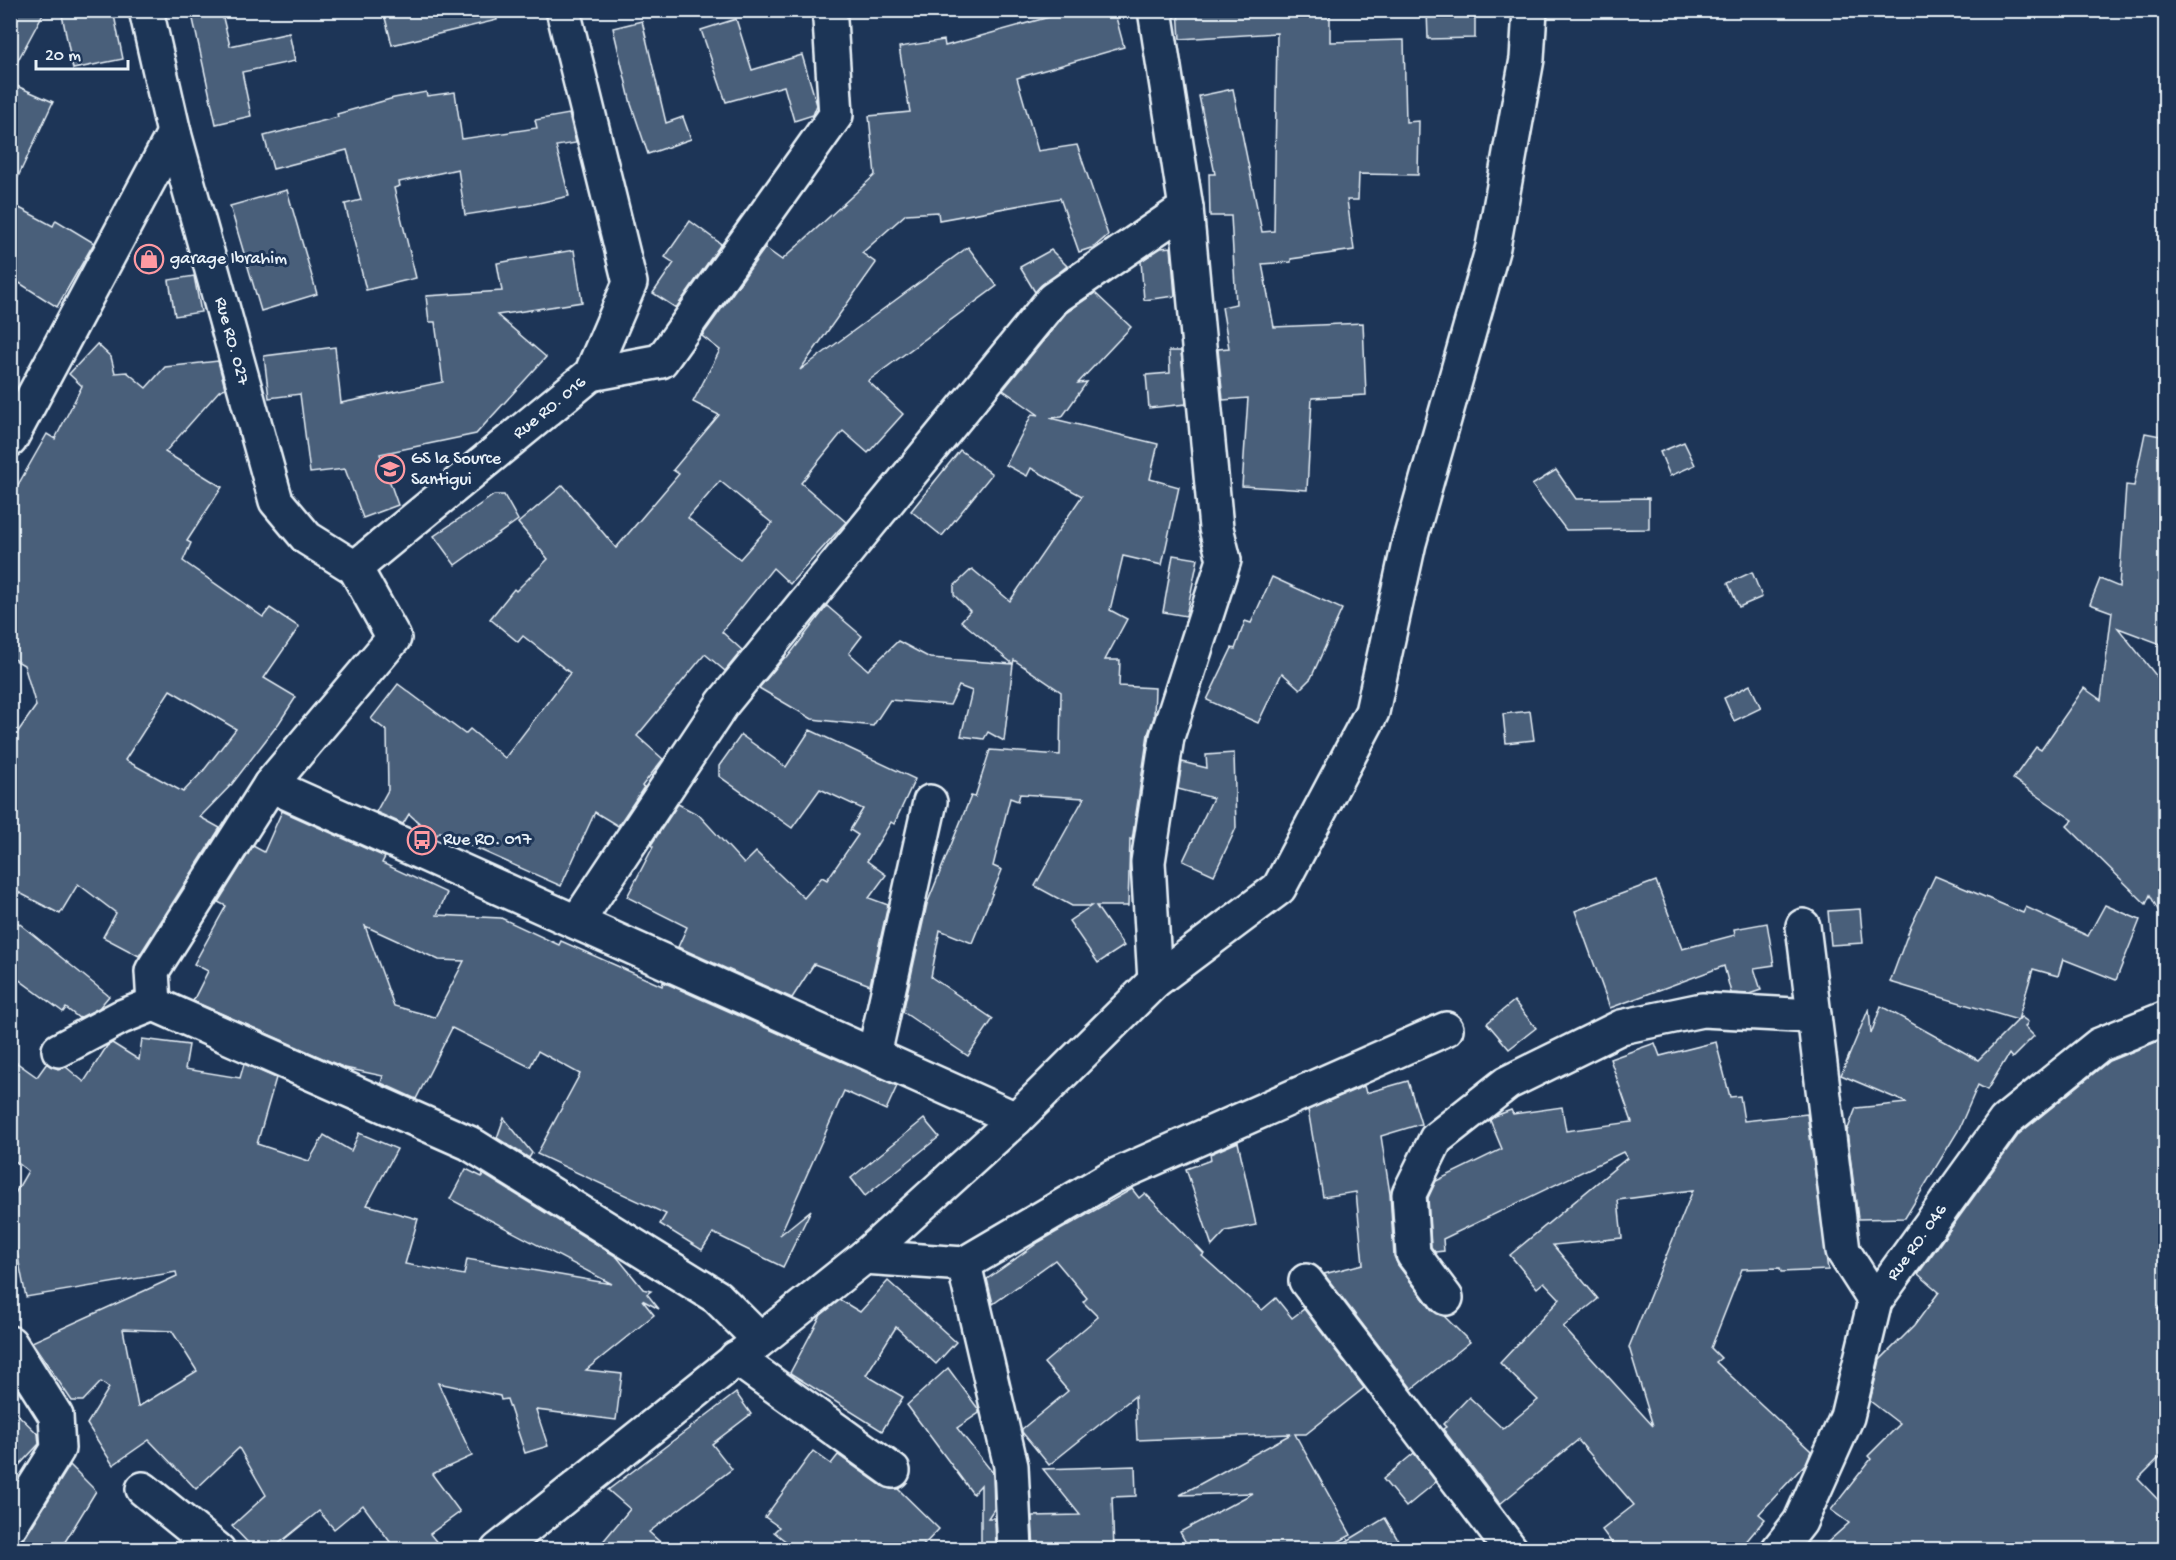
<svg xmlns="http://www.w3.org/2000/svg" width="2176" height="1560" font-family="'Gochi Hand',sans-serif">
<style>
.building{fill:#495e7a;stroke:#e8f1f8;stroke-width:1.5;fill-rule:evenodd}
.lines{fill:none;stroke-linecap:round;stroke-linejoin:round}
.minor-casing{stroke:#e8f1f8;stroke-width:38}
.minor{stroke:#1d3557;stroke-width:33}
.labels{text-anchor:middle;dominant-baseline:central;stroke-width:6;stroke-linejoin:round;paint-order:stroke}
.poi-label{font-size:18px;fill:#e8f1f8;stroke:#1d3557;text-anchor:start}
.street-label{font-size:18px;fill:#e8f1f8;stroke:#1d3557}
</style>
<rect width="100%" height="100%" fill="#1d3557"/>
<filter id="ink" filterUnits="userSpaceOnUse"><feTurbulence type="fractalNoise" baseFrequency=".0167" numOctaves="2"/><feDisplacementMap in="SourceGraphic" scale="12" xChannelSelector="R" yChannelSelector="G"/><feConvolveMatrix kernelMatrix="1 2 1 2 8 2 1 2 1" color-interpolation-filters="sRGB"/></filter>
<g filter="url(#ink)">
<g class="building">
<path d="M10,10H45L10,75Z"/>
<path d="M61,10H113L123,59L73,69Z"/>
<path d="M191,10H221L230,46L289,33L295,61L242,72L251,116L216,124Z"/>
<path d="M383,10H496L497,20L392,45Z"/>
<path d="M1074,10H1114L1124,47L1017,78L1038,151L1077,145L1108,235L1094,247L1079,252L1060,198L939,220L938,212L906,214L862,253L876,263L800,370L968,247L997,286L868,381L903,414L868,453L843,431L801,483L846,522L790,584L773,568L722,632L742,650L725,671L705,654L637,736L663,759L642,786L644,787L618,826L595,812L561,886L440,832L435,837L409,814L403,824L376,812L388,790L387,731L371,719L398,684L465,734L470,729L505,758L570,673L523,636L518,642L490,619L514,589L516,591L548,559L518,523L563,485L616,548L679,474L673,470L719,415L693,402L720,350L702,336L765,248L782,260L875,175L869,116L910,112L899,47L944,40L945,46ZM720,481L772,523L740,559L688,518Z"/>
<path d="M1178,10H1330V42L1404,40L1406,122L1419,121L1418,175L1359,174L1358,200H1347L1354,250L1291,259V262L1262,264L1274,327L1363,323L1366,395L1312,398L1307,490L1242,486L1248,398L1223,400L1218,349L1229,348L1222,307L1236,304L1231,216H1210L1209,174H1215L1199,96L1233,89L1262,232L1274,231L1277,33L1180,39Z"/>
<path d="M1427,10H1475V38L1428,39Z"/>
<path d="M736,19L752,70L802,55L817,105L813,115L794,121L784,86L726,102L701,30Z"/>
<path d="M642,21L666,123L683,117L691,139L648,154L631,104L613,28Z"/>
<path d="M10,83L53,102L10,194Z"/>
<path d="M426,92L427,96L455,92L462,139L537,128L535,120L569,114L576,143L556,146L569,196L530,205L465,215L458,169L399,182L400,186L394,188L416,278L366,290L345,204L361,200L347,150L273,169L264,136L338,117L337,114L394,98Z"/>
<path d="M287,190L317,294L261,311L230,206Z"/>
<path d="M10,203L53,226L56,220L94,243L57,307L10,277Z"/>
<path d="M690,221L721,244L676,308L653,293L674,263L665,257Z"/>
<path d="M1171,247L1175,296L1144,300L1141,261L1161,248Z"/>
<path d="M574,250L582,302L497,315L546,357L476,434L380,454L398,505L363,518L345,469L310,473L300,394L269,398L264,356L335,347L341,403L443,382L435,322H429L426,296L502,291L497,263Z"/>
<path d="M1051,250L1067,266L1035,292L1020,267Z"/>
<path d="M194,276L201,312L175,316L169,280Z"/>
<path d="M1095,293L1131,327L1078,383L1087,382L1062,417L1050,418L1158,444L1150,479L1179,487L1162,565L1123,556L1110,610L1127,619L1105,660H1120L1119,686L1155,688L1154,717L1148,734L1132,840L1130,839L1128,906H1096L1124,946L1098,963L1069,921L1091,906H1072L1035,886L1084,798L1020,794L1018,801L1010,798L993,866L1002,870L972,943L940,930L931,977L993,1019L968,1056L903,1012L927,904L971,796L975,797L990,750L1060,755L1061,692L1014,660L1013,664L961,621L970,611L954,595V586L972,569L1010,601L1082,496L1031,468L1027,476L1006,465L1032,414L1039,415L1003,390L1066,313Z"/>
<path d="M97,344L111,357L115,373L127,372L146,388L165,367L218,361L225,388L219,391L165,452L222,487L187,541L191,543L183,561L263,617L270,608L299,627L264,678L296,697L279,723L232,784L200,817L220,828L139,956L103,937L116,913L78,884L60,914L10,888V743L36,706L24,665L10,657V499L47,434L55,439L82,386L69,374ZM170,690L236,729L204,770L183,792L125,760Z"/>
<path d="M1169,351H1181L1186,404L1149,408L1146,375L1170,373Z"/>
<path d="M2145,433L2166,437V646L2118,628L2166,688V925L2150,895L2146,904L2067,826L2073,820L2013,779L2036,747L2041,750L2084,688L2101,700L2112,612L2090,604L2100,579L2119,587L2126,485L2134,486Z"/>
<path d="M1684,442L1695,465L1670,476L1660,452Z"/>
<path d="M960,450L992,474L942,536L911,511Z"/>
<path d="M1556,470L1576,499L1649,498V529L1566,530L1532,485Z"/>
<path d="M494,495H504L518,520L455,565L434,536Z"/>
<path d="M1173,555L1198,559L1186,616L1163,612Z"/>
<path d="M1752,572L1762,597L1739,607L1728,583Z"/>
<path d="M1272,577L1342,609L1311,678L1300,689L1282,673L1258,723L1207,700L1232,648L1235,649L1245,621L1251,623Z"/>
<path d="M827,606L862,636L849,653L868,670L898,641L930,658L1013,664L1004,741L988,732L984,739L961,736L972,691L959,686L950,705L890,700L873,726L812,719L759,688L785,657L787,658Z"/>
<path d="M1750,685L1761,708L1734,721L1724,698Z"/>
<path d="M1530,711L1534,740L1506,743L1503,714Z"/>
<path d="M810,730L915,779L894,824L891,822L867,861L886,875L869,898L888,905L870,985L814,964L792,998L678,947L687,927L627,897L653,847L651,845L678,804L699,815L744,864L756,852L804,898L822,877L827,880L858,835L850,830L863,809L820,789L792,828L719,776V766L741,735L786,767Z"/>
<path d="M1234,753L1236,828L1214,875L1183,861L1213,798L1178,789L1182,762L1207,768L1206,755Z"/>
<path d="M282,811L385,857L382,863L447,893L437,915L501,918L559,945L561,941L662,986L663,982L897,1086L886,1110L844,1091L780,1235L811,1210L783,1267L713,1233L702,1250L660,1224L666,1214L537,1154L580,1074L538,1051L530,1067L452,1028L416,1099L381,1083L383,1076L345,1068L193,1001L208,971L194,964L226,906L218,902L253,846L264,852ZM365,926L439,960L464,961L435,1017L394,1006Z"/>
<path d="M1935,876L2023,913L2026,907L2088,936L2105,905L2140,920L2116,980L2063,959L2058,976L2033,969L2018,1020L2021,1017L2028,1022L2025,1027L2034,1036L2012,1058L2009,1054L1987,1090L1978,1085L1958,1131L1905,1218L1858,1219L1847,1131L1856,1108L1907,1103L1841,1075L1869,1008L1871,1034L1881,1006L1978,1060L2018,1020L1890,982L1910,928Z"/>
<path d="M1656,881L1682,949L1735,935L1734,929L1767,923L1774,965L1754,968L1761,990L1749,994L1731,993L1724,966L1610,1008L1575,911Z"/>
<path d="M1860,909L1863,943L1831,945L1828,911Z"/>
<path d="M10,916L109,996L99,1008L79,1018L66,1008L63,1012L10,973Z"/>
<path d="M1514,1001L1536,1028L1509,1049L1487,1023Z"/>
<path d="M2166,1038V1303L2157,1307L2166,1322V1451L2138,1479L2166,1508V1550H1819L1849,1523L1831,1510L1871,1459L1868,1456L1900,1424L1870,1401L1880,1360L1914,1326L1939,1292L1918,1274L2019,1134L2109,1061Z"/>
<path d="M142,1039L189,1045L185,1069L240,1078L244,1064L276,1078L257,1144L309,1161L324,1135L351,1151L359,1133L397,1149L367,1205L418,1219L405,1264L464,1275L467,1259L612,1284L450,1199L466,1169L482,1177L483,1174L617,1257L643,1289L651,1291L647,1294L659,1309L642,1300L654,1315L586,1370L622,1374L616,1420L536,1410L548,1446L525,1453L507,1399L501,1400L500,1396L438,1383L472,1456L432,1474L460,1512L430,1534L443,1550H396L363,1505L334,1529L319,1511L271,1550H255L232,1526L266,1495L239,1448L196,1489L149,1440L113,1465L87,1424L109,1388L101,1382L83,1401H72L32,1342L177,1276L176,1272L26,1297L10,1218V1202L28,1171L10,1157V1058L37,1077L47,1063L58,1069L66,1067L84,1082L107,1046L112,1043L139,1060ZM123,1329L172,1331L197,1371L138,1407Z"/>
<path d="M1716,1042L1730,1097L1740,1096L1744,1121L1807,1114L1828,1270L1781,1272L1780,1268L1742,1269L1711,1348L1721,1358L1716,1362L1811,1451L1806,1463L1759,1514L1765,1519L1739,1550H1617L1602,1530L1634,1505L1578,1440L1500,1504L1443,1429L1446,1427L1443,1424L1469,1397L1503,1429L1538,1400L1500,1363L1560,1299L1544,1282L1537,1288L1510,1255L1627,1158L1623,1152L1443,1239L1444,1251L1435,1252L1431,1247L1428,1198L1436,1181L1502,1149L1490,1120L1495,1116L1511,1110L1513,1114L1562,1107L1566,1131L1632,1122L1610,1059L1655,1043L1660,1056ZM1693,1190L1629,1347L1653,1426L1563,1327L1598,1299L1553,1245L1622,1238L1618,1200Z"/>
<path d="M1408,1081L1421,1124L1381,1136L1390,1194L1394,1256L1398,1265L1431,1309L1444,1316L1470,1342L1412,1389L1324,1274L1363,1264L1356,1192L1323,1197L1308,1110L1364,1086L1366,1093Z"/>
<path d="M504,1118L532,1153L529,1158L497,1138Z"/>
<path d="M924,1119L939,1137L865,1196L851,1178Z"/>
<path d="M1238,1142L1256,1225L1226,1231L1212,1246L1186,1169L1211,1160L1210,1154Z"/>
<path d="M1132,1189L1139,1198L1145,1193L1204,1254L1202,1256L1262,1310L1276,1298L1292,1318L1304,1309L1364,1388L1306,1434H1295L1351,1535L1323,1550H1190L1180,1532L1253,1493L1180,1495L1291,1434L1137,1440L1135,1396L1049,1465L1022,1432V1429L1068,1391L1044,1363L1098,1317L1083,1302L1087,1298L1055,1260L993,1304L987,1279L1039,1242Z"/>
<path d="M888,1281L956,1342L936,1364L896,1327L866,1375L903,1397L882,1431L790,1373L821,1315L840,1300L860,1312Z"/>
<path d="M948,1368L979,1410V1413L957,1428L993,1473L994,1509L988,1518H995L996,1550H981V1485L973,1494L907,1405Z"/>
<path d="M736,1393L751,1414L712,1444L732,1469L649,1532L669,1550H596L630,1509L608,1490Z"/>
<path d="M10,1407L38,1434L39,1444L10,1475Z"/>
<path d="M813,1451L831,1464L838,1455L882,1486L898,1489L939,1529L919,1550H797L774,1532L779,1527L765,1517Z"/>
<path d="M1414,1453L1436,1482L1406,1507L1383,1479Z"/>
<path d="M70,1465L96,1491L60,1550H10L26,1536Z"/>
<path d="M1135,1466L1136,1496L1112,1497L1114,1550H1034L1032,1516L1080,1515L1043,1469Z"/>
<path d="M1385,1518L1404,1550H1332Z"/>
</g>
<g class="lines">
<g class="minor-casing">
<g id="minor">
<path id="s1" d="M146,10L174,133L276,501L307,538L355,568L394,638L270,785L152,971L154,1004"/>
<path d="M1155,10L1186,208L1216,528L1224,560L1167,737L1148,862L1155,981"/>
<path d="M591,374L661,361L836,115L830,20"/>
<path d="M10,440L174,133"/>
<path id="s2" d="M355,568L591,374L630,283L563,10"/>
<path d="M270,785L1016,1119"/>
<path d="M577,922L723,703L1053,299L1186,208"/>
<path d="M1803,926L1843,1251L1875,1301"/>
<path d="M59,1050L121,1017L154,1004L469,1143L717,1297L759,1339"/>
<path d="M874,1055L930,802"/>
<path d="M864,1257L964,1264L1011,1466L1015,1550"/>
<path d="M964,1264L1112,1177L1446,1029"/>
<path d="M1306,1281L1511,1550"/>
<path d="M1446,1298L1413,1254L1409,1194L1436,1139L1507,1083L1621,1027L1702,1010L1814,1016"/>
<path d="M10,1343L56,1416L58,1449L10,1526"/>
<path d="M736,1358L893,1471"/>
<path d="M143,1489L218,1550"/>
<path d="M498,1550L864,1257L1016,1119L1155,981L1279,888L1372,712L1409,543L1493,247L1527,59L1530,10"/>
<path id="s3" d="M1778,1550L1800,1522L1847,1417L1875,1301L2005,1121L2099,1045L2166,1018"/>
</g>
</g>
<use href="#minor" class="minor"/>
</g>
</g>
<defs>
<g id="shop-ring" transform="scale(1.5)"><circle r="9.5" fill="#1d3557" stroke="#ff9aa2" stroke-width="1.5"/><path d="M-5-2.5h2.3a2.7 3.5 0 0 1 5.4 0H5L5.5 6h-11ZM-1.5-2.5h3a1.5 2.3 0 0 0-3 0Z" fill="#ff9aa2"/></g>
<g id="school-ring" transform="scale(1.5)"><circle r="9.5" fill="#1d3557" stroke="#ff9aa2" stroke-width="1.5"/><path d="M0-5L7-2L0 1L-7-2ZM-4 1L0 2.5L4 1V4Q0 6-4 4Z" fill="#ff9aa2"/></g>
<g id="bus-ring" transform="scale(1.5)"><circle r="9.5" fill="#1d3557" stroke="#ff9aa2" stroke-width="1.5"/><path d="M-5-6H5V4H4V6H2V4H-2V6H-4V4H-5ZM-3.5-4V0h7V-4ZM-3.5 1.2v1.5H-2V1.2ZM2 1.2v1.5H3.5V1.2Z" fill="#ff9aa2"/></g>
</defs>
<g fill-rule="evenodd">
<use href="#shop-ring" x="149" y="259"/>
<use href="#school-ring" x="390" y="469"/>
<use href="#bus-ring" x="422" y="840"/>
</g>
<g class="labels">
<g class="poi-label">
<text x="170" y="259">garage Ibrahim</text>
<text x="411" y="459">GS la Source<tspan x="411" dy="21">Santigui</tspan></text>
<text x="443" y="840">Rue RO. 017</text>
</g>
<g class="street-label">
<text stroke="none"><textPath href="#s1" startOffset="342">Rue RO. 027</textPath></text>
<text stroke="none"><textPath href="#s2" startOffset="252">Rue RO. 016</textPath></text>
<text stroke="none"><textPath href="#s3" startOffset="342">Rue RO. 046</textPath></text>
</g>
</g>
<rect width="2176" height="1560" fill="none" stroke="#1d3557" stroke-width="36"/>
<rect x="18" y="18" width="2140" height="1524" fill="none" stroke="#e8f1f8" stroke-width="2" filter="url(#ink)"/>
<path d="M36 60v9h92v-9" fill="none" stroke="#e8f1f8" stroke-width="3"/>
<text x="45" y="60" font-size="18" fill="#e8f1f8" stroke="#1d3557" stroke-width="4.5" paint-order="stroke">20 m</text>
</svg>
